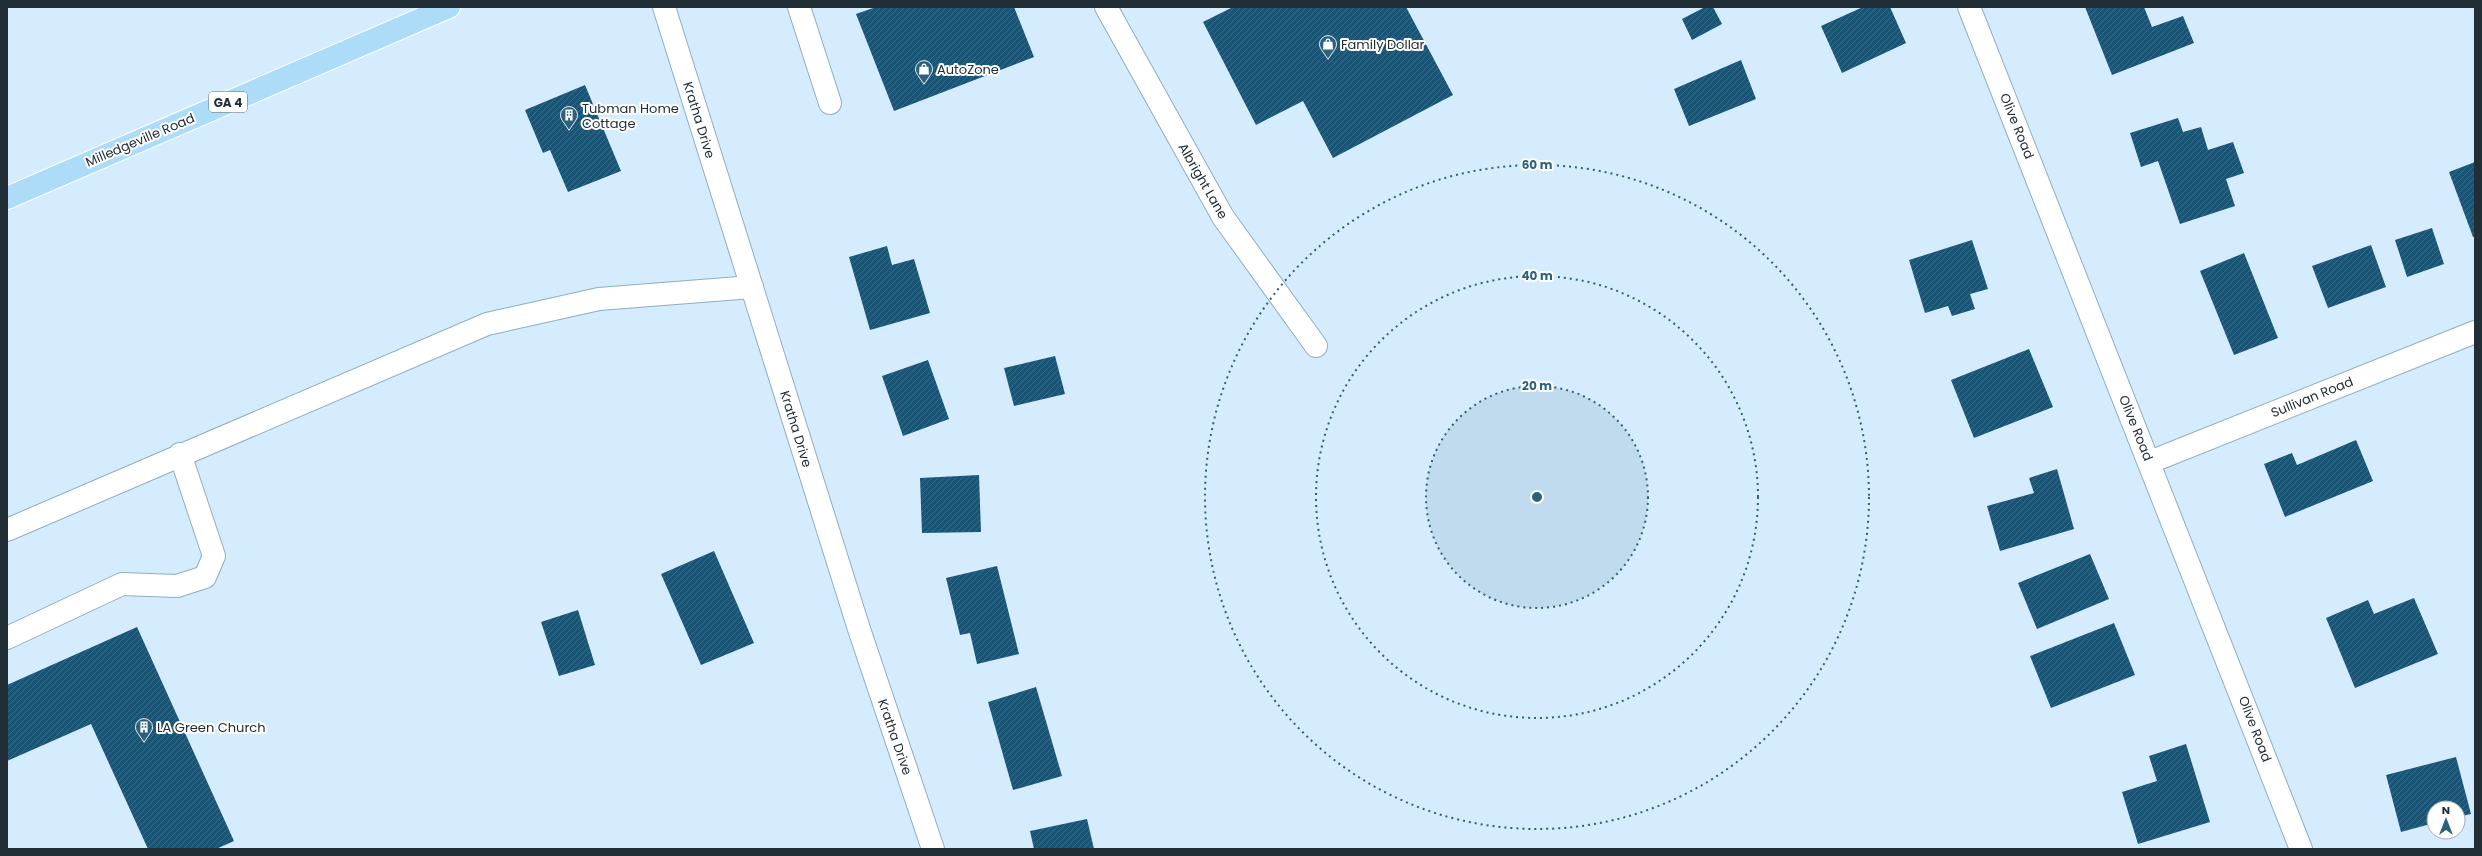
<svg xmlns="http://www.w3.org/2000/svg" width="2482" height="856" font-family="Poppins,sans-serif">
<style>
.building{fill:url(#building-hatch)}
.lines{fill:none;stroke-linecap:round;stroke-linejoin:round}
.minor-casing{stroke:#90adc0;stroke-width:24}
.major-casing{stroke:#fff;stroke-width:24}
.minor{stroke:#fff;stroke-width:22}
.major{stroke:#addcf8;stroke-width:22}
.ring{fill:none;stroke:#2d607d;stroke-width:2;stroke-dasharray:2 4}
.labels{text-anchor:middle;dominant-baseline:central;stroke-width:4;stroke-linejoin:round;paint-order:stroke}
.shield{fill:#fff;stroke:#646d72;stroke-width:1}
.shield-label{font-size:12px;font-weight:bold;fill:#222e35}
.poi-label{font-size:13px;fill:#222e35;stroke:#fff;text-anchor:start}
.street-label{font-size:13px;fill:#222e35;stroke:#fff}
.centre{fill:#2d607d;stroke:#fff;stroke-width:2}
.ring-label{font-size:12px;text-anchor:middle;font-weight:bold;fill:#2d607d;stroke:#fff;stroke-width:4;stroke-linejoin:round;paint-order:stroke}
</style>
<defs>
<pattern id="building-hatch" width="6" height="6" patternUnits="userSpaceOnUse"><rect width="6" height="6" fill="#1a5575"/><path d="M-1 1l2-2M0 6l6-6M5 7l2-2" fill="none" stroke="#3b6a84"/></pattern>
</defs>
<rect width="100%" height="100%" fill="#d4ecfd"/>
<g class="building">
<path d="M876,7H1014L1034,57L894,111L856,14Z"/>
<path d="M1233,7H1406L1453,95L1333,158L1303,101L1256,125L1203,22Z"/>
<path d="M1705,7H1713L1722,24L1692,40L1682,19Z"/>
<path d="M1863,7H1890L1906,43L1842,73L1821,26Z"/>
<path d="M2085,7H2144L2152,27L2183,16L2194,43L2112,75Z"/>
<path d="M1741,60L1756,99L1689,126L1674,89Z"/>
<path d="M585,85L621,171L568,192L550,150L543,153L525,110Z"/>
<path d="M2178,118L2183,132L2201,127L2208,150L2233,142L2244,173L2226,179L2235,206L2180,224L2158,161L2141,167L2130,133Z"/>
<path d="M2475,162V237H2473L2449,172Z"/>
<path d="M2432,228L2444,264L2407,277L2395,240Z"/>
<path d="M1972,240L1988,289L1970,294L1975,309L1952,316L1948,306L1925,313L1909,260Z"/>
<path d="M2371,245L2386,287L2328,308L2312,266Z"/>
<path d="M887,246L892,265L914,259L930,313L870,330L849,257Z"/>
<path d="M2244,253L2278,338L2234,355L2200,271Z"/>
<path d="M2029,349L2053,407L1974,438L1951,380Z"/>
<path d="M1055,356L1065,394L1014,406L1004,368Z"/>
<path d="M928,360L949,419L903,436L882,376Z"/>
<path d="M2356,440L2373,481L2285,517L2264,464L2292,453L2297,465Z"/>
<path d="M2057,469L2074,529L2000,551L1987,506L2034,493L2029,478Z"/>
<path d="M979,475L981,532L922,533L920,478Z"/>
<path d="M714,551L754,643L701,665L661,574Z"/>
<path d="M2090,554L2109,599L2037,629L2018,583Z"/>
<path d="M997,566L1019,654L977,664L970,633L960,635L946,578Z"/>
<path d="M2414,598L2438,654L2355,688L2326,618L2368,600L2374,614Z"/>
<path d="M578,610L595,665L559,676L541,622Z"/>
<path d="M2114,623L2135,675L2051,708L2030,656Z"/>
<path d="M137,627L234,841L216,849H148L91,724L7,761V685Z"/>
<path d="M1036,687L1062,776L1013,790L988,702Z"/>
<path d="M2186,744L2210,822L2138,844L2122,792L2157,781L2149,756Z"/>
<path d="M2456,757L2471,814L2458,817V808H2434V823L2401,832L2386,775Z"/>
<path d="M1087,819L1094,849H1034L1030,831Z"/>
</g>
<g class="lines">
<g class="minor-casing">
<g id="minor">
<path d="M664,7L859,629L933,849"/>
<path d="M799,7L830,103"/>
<path d="M1106,7L1223,217L1316,346"/>
<path d="M1969,7L2301,849"/>
<path d="M2150,462L2475,332"/>
<path d="M7,530L487,324L599,299L752,287"/>
<path d="M7,638L122,584L177,586L205,577L214,556L180,454"/>
</g>
</g>
<g class="major-casing">
<path id="major" d="M7,198L449,7"/>
</g>
<use href="#minor" class="minor"/>
<use href="#major" class="major"/>
</g>
<circle cx="1537" cy="497" r="111" fill="#2d607d" fill-opacity=".12"/>
<g class="ring">
<circle cx="1537" cy="497" r="111"/>
<circle cx="1537" cy="497" r="221"/>
<circle cx="1537" cy="497" r="332"/>
</g>
<defs>
<g id="shop-pin" transform="scale(0.9)"><path d="M0 17L-7.5 6A9.5 9.5 0 1 1 7.5 6Z" fill="#2d607d" stroke="#fff"/><path d="M-5-2.5h2.3a2.7 3.5 0 0 1 5.4 0H5L5.5 6h-11ZM-1.5-2.5h3a1.5 2.3 0 0 0-3 0Z" fill="#fff"/></g>
<g id="building-pin" transform="scale(0.9)"><path d="M0 17L-7.5 6A9.5 9.5 0 1 1 7.5 6Z" fill="#2d607d" stroke="#fff"/><path d="M-4-6H4V6H1V3H-1V6H-4ZM-2.5-4.3h1.7v1.8h-1.7ZM.8-4.3h1.7v1.8H.8ZM-2.5-1h1.7V.8h-1.7ZM.8-1h1.7V.8H.8Z" fill="#fff"/></g>
</defs>
<g fill-rule="evenodd">
<use href="#shop-pin" x="1328" y="44"/>
<use href="#shop-pin" x="924" y="69"/>
<use href="#building-pin" x="569" y="115"/>
<use href="#building-pin" x="144" y="727"/>
</g>
<g class="labels">
<rect class="shield" x="209" y="92" width="38" height="20" rx="3"/>
<g class="shield-label">
<text x="228" y="102">GA 4</text>
</g>
<g class="poi-label">
<text x="1341" y="44">Family Dollar</text>
<text x="937" y="69">AutoZone</text>
<text x="582" y="108">Tubman Home<tspan x="582" dy="15">Cottage</tspan></text>
<text x="157" y="727">LA Green Church</text>
</g>
<g class="street-label">
<text transform="translate(699 120) rotate(73)">Kratha Drive</text>
<text transform="translate(2017 126) rotate(68)">Olive Road</text>
<text transform="translate(140 140) rotate(-23)">Milledgeville Road</text>
<text transform="translate(1203 181) rotate(60)">Albright Lane</text>
<text transform="translate(2312 397) rotate(-22)">Sullivan Road</text>
<text transform="translate(2136 428) rotate(68)">Olive Road</text>
<text transform="translate(796 429) rotate(73)">Kratha Drive</text>
<text transform="translate(2255 729) rotate(69)">Olive Road</text>
<text transform="translate(895 737) rotate(71)">Kratha Drive</text>
</g>
</g>
<circle cx="1537" cy="497" r="6" class="centre"/>
<g class="ring-label">
<text x="1537" y="169">60 m</text>
<text x="1537" y="280">40 m</text>
<text x="1537" y="390">20 m</text>
</g>
<rect width="2482" height="856" fill="none" stroke="#222e35" stroke-width="16"/>
<g transform="translate(2446 820)"><circle r="19" fill="#ffffff" stroke="#a7abae"/>
<path d="M0-3L7 15L0 10L-7 15Z" fill="#2d607d"/>
<text y="-6" font-size="11" font-weight="bold" text-anchor="middle" fill="#222e35">N</text>
</g>
</svg>
